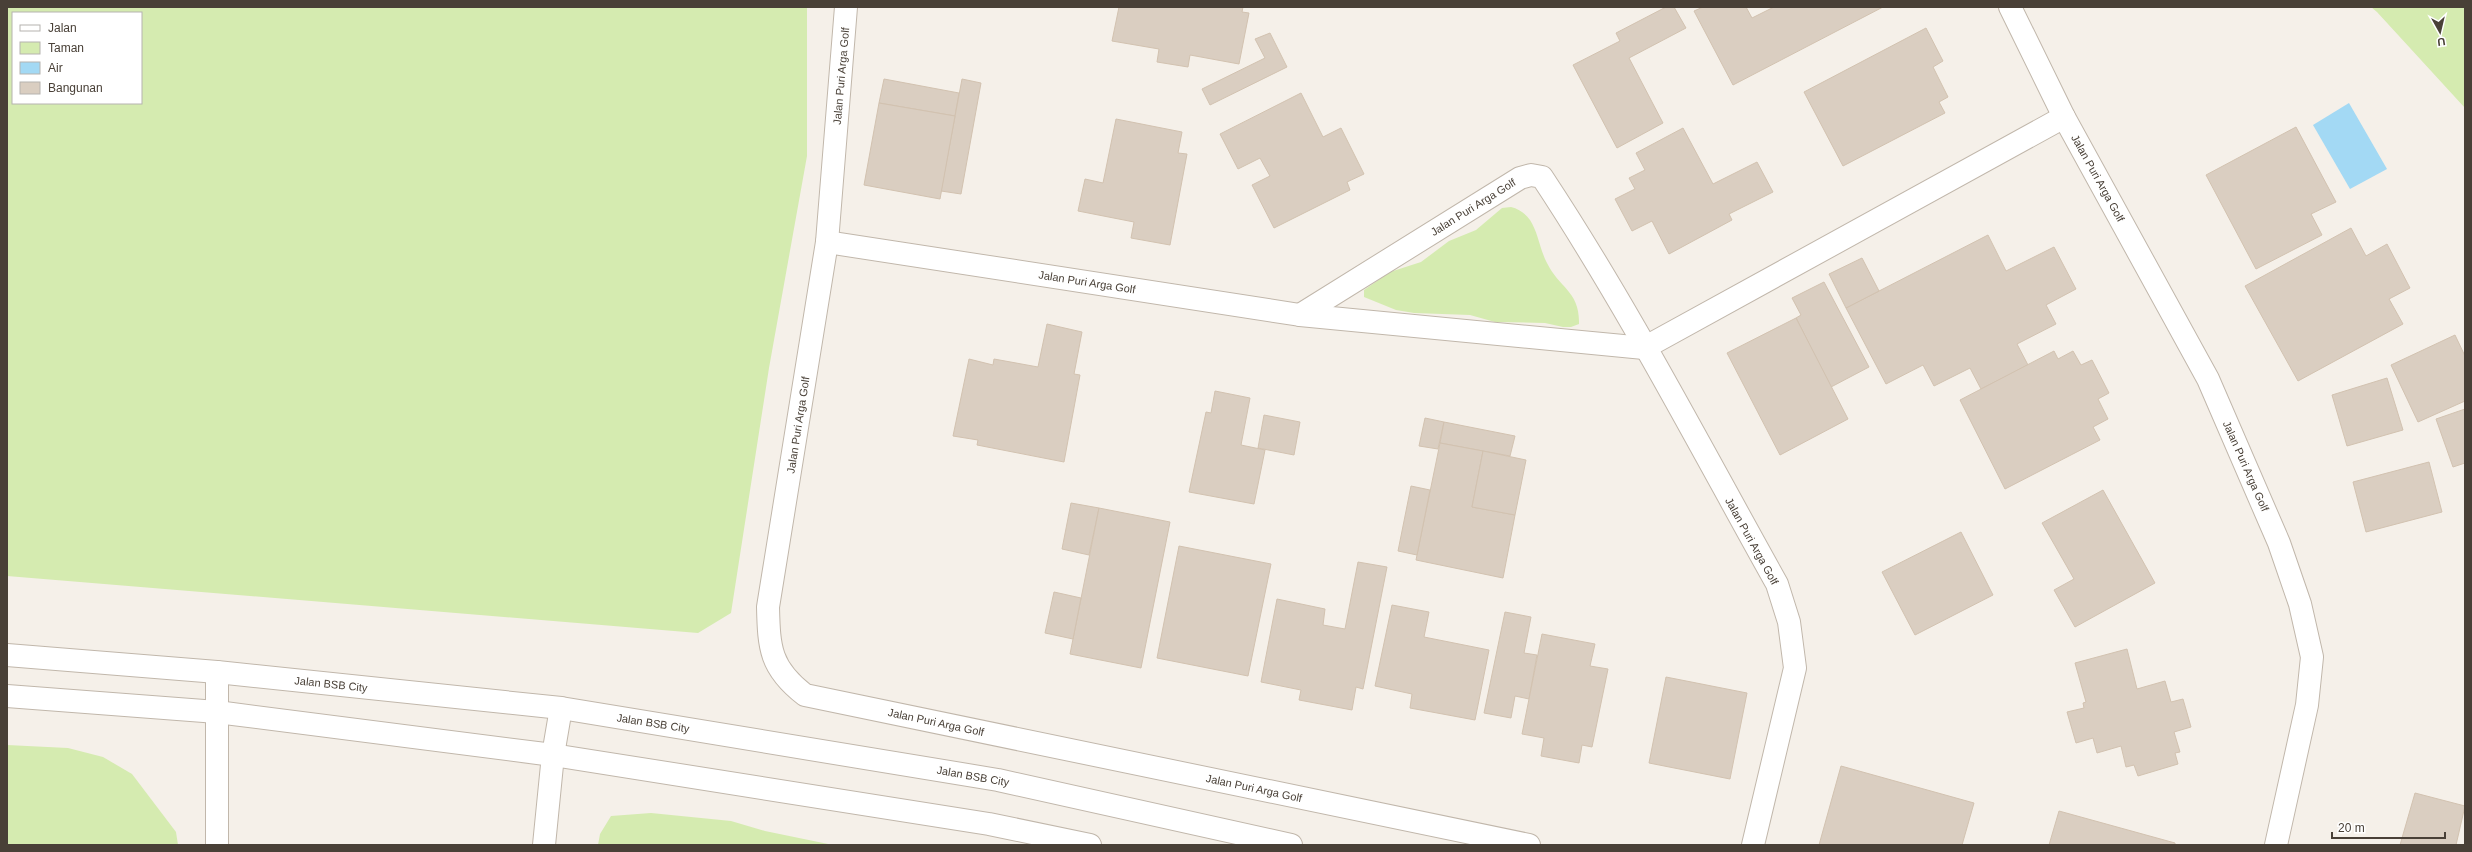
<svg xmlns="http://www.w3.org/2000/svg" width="2472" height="852" font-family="Arial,sans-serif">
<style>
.green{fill:#d5ebb0;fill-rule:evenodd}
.water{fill:#a3d9f4}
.building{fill:#dacec1;stroke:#d2c2b0}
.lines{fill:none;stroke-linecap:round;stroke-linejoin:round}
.minor-casing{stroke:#c1b7ab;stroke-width:24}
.minor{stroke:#fff;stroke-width:22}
.labels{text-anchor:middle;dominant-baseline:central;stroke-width:4;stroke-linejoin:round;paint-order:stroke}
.street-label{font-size:11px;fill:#494037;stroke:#fff}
</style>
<rect width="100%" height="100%" fill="#f5f0e9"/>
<g class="green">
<path d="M7,7H807V156L769,368L731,613L698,633L7,576ZM13,13H141V103H13Z"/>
<path d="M2371,7H2465V108L2377,12Z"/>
<path d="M1511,207C1519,209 1525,213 1530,220C1538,232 1540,250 1547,263C1559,288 1580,291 1579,324L1571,327H1563L1545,323L1495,322L1470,315L1414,313L1396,310L1364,297V290L1390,272L1421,262L1449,241L1476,230L1502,208Z"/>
<path d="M7,745L68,748L103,757L132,774L176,832L178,845H7Z"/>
<path d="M651,813L731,821L765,831L833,845H598L600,834L611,816Z"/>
</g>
<path class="water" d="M2349,103L2387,169L2350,189L2313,125Z"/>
<g class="building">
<path d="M1119,7H1243L1242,12L1249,13L1239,64L1190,55L1188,67L1157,62L1159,49L1112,41Z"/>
<path d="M1666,7H1674L1686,28L1629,58L1663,123L1617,148L1573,65L1620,41L1616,33Z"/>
<path d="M1703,7H1746L1752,18L1774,7H1883L1733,85L1694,11Z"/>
<path d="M1926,28L1943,61L1933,67L1948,97L1939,102L1945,113L1843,166L1804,92Z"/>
<path d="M1270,33L1287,67L1210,105L1202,89L1265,58L1255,39Z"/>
<path d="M884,79L959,93L955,116L879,103Z"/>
<path d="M962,79L981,83L961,194L941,191Z"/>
<path d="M1301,93L1323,137L1341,128L1364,174L1347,182L1350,190L1274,228L1252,185L1270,176L1260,158L1238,169L1220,134Z"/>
<path d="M879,103L955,116L940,199L864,185Z"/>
<path d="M1116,119L1182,132L1178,153L1187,154L1170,245L1131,238L1134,222L1078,211L1085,179L1103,183Z"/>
<path d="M2296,127L2336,202L2311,214L2322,235L2256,269L2206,175Z"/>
<path d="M1683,128L1713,184L1757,162L1773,192L1729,214L1732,220L1669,254L1652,221L1632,231L1615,199L1635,189L1629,178L1645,170L1636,153Z"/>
<path d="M2351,228L2366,256L2387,244L2410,288L2389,299L2403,324L2298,381L2245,286Z"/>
<path d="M1988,235L2006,271L2054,247L2076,289L2046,305L2056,324L2017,344L2028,365L1981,389L1970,368L1934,386L1923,365L1886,384L1846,308Z"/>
<path d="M1862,258L1879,291L1846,308L1829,274Z"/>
<path d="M1824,282L1869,367L1831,387L1796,318L1801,315L1792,298Z"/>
<path d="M1796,318L1848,419L1780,455L1727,353Z"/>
<path d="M1047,324L1082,332L1074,374L1080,375L1064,462L977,445L978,440L953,436L969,359L993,365L994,359L1038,367Z"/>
<path d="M2455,335L2465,356V401L2418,422L2391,365Z"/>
<path d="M2054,351L2058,359L2073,351L2081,365L2092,360L2109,393L2098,399L2108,419L2093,427L2100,440L2005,489L1960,400Z"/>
<path d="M2387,378L2403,430L2347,446L2332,395Z"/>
<path d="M1215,391L1250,398L1241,445L1265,450L1254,504L1189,492L1206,412L1211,413Z"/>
<path d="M2465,409V463L2453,467L2436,419Z"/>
<path d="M1264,415L1300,422L1294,455L1258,448Z"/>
<path d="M1425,418L1444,422L1438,449L1419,446Z"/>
<path d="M1444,422L1515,436L1510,456L1440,443Z"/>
<path d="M1440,443L1483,451L1472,507L1515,515L1503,578L1416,560Z"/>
<path d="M1483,451L1526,460L1515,515L1472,507Z"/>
<path d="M2429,462L2442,512L2366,532L2353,482Z"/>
<path d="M1411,486L1430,490L1417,555L1398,551Z"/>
<path d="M2103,490L2155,583L2075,627L2054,590L2074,579L2042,523Z"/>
<path d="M1071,503L1099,508L1089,555L1062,549Z"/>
<path d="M1099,508L1170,522L1141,668L1070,654Z"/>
<path d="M1961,532L1993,595L1915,635L1882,572Z"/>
<path d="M1179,546L1271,564L1248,676L1157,658Z"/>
<path d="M1358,562L1387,567L1363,689L1356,687L1352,710L1299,700L1301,690L1261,682L1277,599L1325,609L1323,625L1345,629Z"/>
<path d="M1054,592L1081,598L1073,639L1045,633Z"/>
<path d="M1392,605L1429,612L1424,637L1489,650L1475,720L1410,708L1412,694L1375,686Z"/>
<path d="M1505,612L1531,617L1524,653L1537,655L1529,699L1515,696L1511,718L1484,713Z"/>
<path d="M1542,634L1595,644L1590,666L1608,669L1592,747L1582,745L1579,763L1541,756L1544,738L1522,734Z"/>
<path d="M2127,649L2137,689L2165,681L2171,702L2183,699L2191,727L2174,732L2180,752L2175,753L2178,764L2138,776L2134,765L2126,767L2121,746L2097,753L2093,738L2076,743L2067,712L2084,708L2083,703L2086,702L2075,663Z"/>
<path d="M1666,677L1747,693L1730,779L1649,763Z"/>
<path d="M1841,766L1974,803L1962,845H1819Z"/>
<path d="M2415,793L2465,806L2456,845H2400Z"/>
<path d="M2059,811L2175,843V845H2049Z"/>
</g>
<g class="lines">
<g class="minor-casing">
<g id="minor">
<path d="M846,7L827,242L768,607C769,648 770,668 805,695L1529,845"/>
<path d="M2010,7L2064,117L2208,379L2279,543L2300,604L2312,657L2307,705L2276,845"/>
<path d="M827,242L1300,315L1644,348L2064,117"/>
<path d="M1300,315L1520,178L1531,175L1542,177C1628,307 1701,448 1777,584L1789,622L1795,668L1753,845"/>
<path d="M7,655L217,672L561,708L998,780L1291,845"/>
<path d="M217,672V845"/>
<path d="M7,696L217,712L553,755L989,824L1090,845"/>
<path d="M544,845L553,755L561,708"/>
</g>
</g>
<use href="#minor" class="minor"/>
</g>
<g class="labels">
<g class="street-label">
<text transform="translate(841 76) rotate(-85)">Jalan Puri Arga Golf</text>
<text transform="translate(2098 178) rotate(61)">Jalan Puri Arga Golf</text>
<text transform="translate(1473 207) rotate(-32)">Jalan Puri Arga Golf</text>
<text transform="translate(1087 282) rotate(9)">Jalan Puri Arga Golf</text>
<text transform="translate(798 425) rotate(-81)">Jalan Puri Arga Golf</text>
<text transform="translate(2246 466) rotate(66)">Jalan Puri Arga Golf</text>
<text transform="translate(1752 541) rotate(61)">Jalan Puri Arga Golf</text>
<text transform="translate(331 684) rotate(6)">Jalan BSB City</text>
<text transform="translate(936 722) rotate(12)">Jalan Puri Arga Golf</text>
<text transform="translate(653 723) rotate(9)">Jalan BSB City</text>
<text transform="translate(973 776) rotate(10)">Jalan BSB City</text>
<text transform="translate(1254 788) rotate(12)">Jalan Puri Arga Golf</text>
</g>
</g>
<rect width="2472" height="852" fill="none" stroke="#494037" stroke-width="16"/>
<rect x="12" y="12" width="130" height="92" fill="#ffffff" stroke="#b6b3af"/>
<rect x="20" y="25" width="20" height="6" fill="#ffffff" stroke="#b6b3af"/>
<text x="48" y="32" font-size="12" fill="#494037">Jalan</text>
<rect x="20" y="42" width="20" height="12" fill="#d5ebb0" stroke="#b6b3af"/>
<text x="48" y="52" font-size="12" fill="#494037">Taman</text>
<rect x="20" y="62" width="20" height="12" fill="#a3d9f4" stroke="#b6b3af"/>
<text x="48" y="72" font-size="12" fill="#494037">Air</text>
<rect x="20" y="82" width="20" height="12" fill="#dacec1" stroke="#b6b3af"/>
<text x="48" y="92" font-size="12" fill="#494037">Bangunan</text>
<g transform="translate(2440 32) rotate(172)" stroke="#ffffff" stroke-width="3" paint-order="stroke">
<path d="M0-3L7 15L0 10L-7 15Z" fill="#494037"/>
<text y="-6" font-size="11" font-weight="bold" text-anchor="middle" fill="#494037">U</text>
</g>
<path d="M2332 832v6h113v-6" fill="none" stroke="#494037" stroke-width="2"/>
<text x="2338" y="832" font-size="12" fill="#494037" stroke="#ffffff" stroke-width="3" paint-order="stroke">20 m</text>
</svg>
